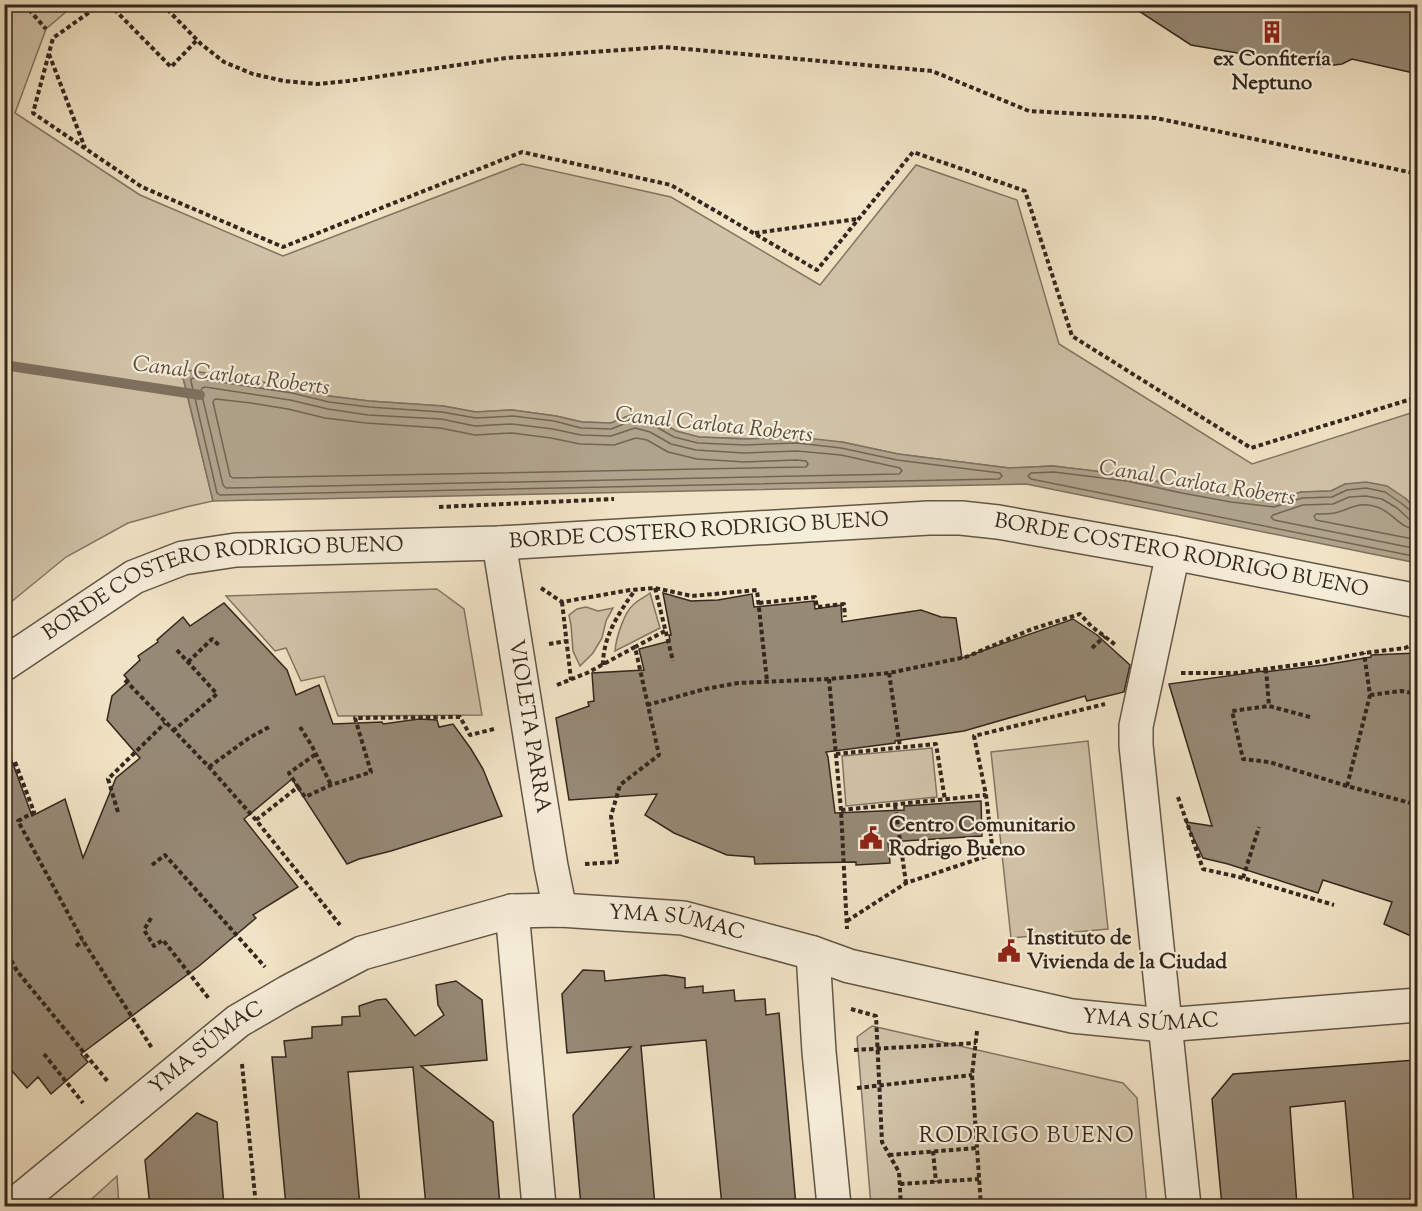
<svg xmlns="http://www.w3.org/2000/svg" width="1422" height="1211" font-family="'Sorts Mill Goudy',serif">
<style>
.green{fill:#d1c3a9;stroke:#827564;stroke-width:1.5}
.water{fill:#b0a38c;stroke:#7e7160;stroke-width:1.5}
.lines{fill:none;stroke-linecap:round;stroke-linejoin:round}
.shore{stroke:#726555;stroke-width:1.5}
.stream{stroke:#7e7160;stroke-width:10}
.building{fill:#968975;stroke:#33271e;stroke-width:1.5}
.minor-casing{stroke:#625648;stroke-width:36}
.path{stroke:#33271e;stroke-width:4;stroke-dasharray:4.5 3;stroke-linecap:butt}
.minor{stroke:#f6edd9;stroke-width:33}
.labels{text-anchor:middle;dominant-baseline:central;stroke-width:4.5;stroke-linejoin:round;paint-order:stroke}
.poi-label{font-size:21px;font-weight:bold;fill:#33271e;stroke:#f6edd9;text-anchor:start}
.street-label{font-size:21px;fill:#33271e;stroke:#f6edd9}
.water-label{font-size:22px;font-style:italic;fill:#584c3f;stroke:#f6edd9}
.neighbourhood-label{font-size:22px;letter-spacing:1.5px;fill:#33271e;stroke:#f6edd9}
</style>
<rect width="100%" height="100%" fill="#f1e3c5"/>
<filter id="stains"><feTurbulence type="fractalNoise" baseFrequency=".00333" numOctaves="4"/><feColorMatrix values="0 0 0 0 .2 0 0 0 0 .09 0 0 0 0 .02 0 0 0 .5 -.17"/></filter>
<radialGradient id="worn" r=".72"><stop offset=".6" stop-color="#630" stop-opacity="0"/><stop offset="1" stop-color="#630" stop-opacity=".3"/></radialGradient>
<g class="green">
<path d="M5,5H74L46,29L15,113L140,195L283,256L522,164L671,197L820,285L916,165L1017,200L1059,344L1252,464L1417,411V510L1405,498L1345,484L1331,491L1301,492L1275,501L1232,496L1183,487L1128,475L1053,466L1009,468L898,454L842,442L699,437L676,431L655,419L633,414L611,423L582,422L556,416L512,410L476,412L443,406L369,401L329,396L293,387L181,370L213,501L186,507L128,523L66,557L5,607Z"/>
<path d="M437,589L464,609L482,715L338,716L324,676L301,681L286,648L275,651L226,596Z"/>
<path d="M650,593L660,628L615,651C616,638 624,613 633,605C638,600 645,597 650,593Z"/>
<path d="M586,607L598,611L613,608L606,621L602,638L593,653L580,666L573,651L571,625L569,615L577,609Z"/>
<path d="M1088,741L1108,929L1011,938L991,752Z"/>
<path d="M932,748L937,797L846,806L842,756Z"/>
<path d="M872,1026L1123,1083L1137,1098L1147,1206H871L857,1037Z"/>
<path d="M117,1176L119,1206H84Z"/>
</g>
<path class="water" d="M181,369L293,387L329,396L369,401L443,406L476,412L512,410L556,416L582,422L611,423L633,414L655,419L676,431L699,437L745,439L797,437L842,442L898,454L1009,468L1053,466L1128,475L1183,487L1232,496L1274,501L1301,492L1331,491L1345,484L1366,482L1387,486L1405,498L1417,510V563L1026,484L213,501Z"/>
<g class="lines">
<g class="shore">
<path d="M194,378L292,393L329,402L369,407L442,412L476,418L513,416L554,421L581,428L611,429L634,420L653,425L674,437L698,443L744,445L797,443L841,448L897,460L1000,473L1002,476L999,479L220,495L217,493L191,381V379Z"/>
<path d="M205,387L290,400L328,409L368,415L441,419L475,426L512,424L553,429L581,435L611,436L635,428L650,432L671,444L696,450L744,453L797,451L841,455L900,468L902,471L899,474L226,488L223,485L201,391L202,388Z"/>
<path d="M216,399L251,403L288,409L325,418L366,423L440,428L475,435L512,433L551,438L580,444L614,445L636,438L647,440L668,452L697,459L744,462L796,460L806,461L808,464L806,467L233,478L230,476L213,402L214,400Z"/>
<path d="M1418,513L1412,512L1401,503L1385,492L1366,488L1347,490L1332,497L1302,498L1274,507L1231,502L1182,493L1127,481L1054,472L1031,473L1028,476L1031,479L1418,557"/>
<path d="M1418,521L1409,519L1397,508L1382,499L1366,496L1349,497L1333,504L1303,505L1273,515L1271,517L1274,520L1418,549"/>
<path d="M1418,530C1400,529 1393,512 1377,507C1358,501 1351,509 1335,513C1329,514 1322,514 1316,514L1314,516L1316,520L1418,540"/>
</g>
<path class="stream" d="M4,365L200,395"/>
</g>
<g class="building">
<path d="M1128,4H1418V74L1352,59L1342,64L1319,67L1191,45Z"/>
<path d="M663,593L691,601L718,600L752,594L754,607L814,601L815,609L841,605L842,622L921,610L941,617L956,618L962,658L1073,619L1097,635L1130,665L1124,692L1087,701L1085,696L964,731L895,741V743L826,752L828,757L835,813L904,810V806L981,801L982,836L888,842L890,863L856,865V862L755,864L754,857L727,855L674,833L645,815L657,794L569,800L556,718L589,706L588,702L594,701L592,673L644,670L639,649L670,641L669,635H671Z"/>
<path d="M224,603L287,670L296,695L319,685L333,724L382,722L383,724L419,719L437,720L439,727L453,724L471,749L483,769L502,816L391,851L359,859L347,864L292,779L244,819L298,887L253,915L256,918L199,966L81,1054L88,1062L51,1094L38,1077L27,1088L4,1062V750H8L32,816L65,799L83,858L116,778L140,758L107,720L112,696L129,681L124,675L140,660L138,656L158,642L157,640L183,617L190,626Z"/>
<path d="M1418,653V939L1384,924L1392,902L1323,880L1318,893L1228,864L1203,858L1186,822L1212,826L1169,684L1263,671V672L1324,665L1371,657V655Z"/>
<path d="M583,970L604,971L605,981L665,975L685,978V988L703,986V993L734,990L735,1001L765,999L766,1015L779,1013L796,1206H722L706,1040L641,1046L655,1206H581L573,1115L631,1047L567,1053L562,994Z"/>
<path d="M456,981L482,1000L487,1060L421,1066L493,1122L500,1206H426L413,1067L348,1072L360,1206H286L272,1057H286L284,1041L312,1038V1027L342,1025V1017L360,1016L359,1006L377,1000L386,999L415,1036L444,1015L438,1005L436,985Z"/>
<path d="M1415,1060L1418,1088V1206H1354L1345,1101L1290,1107L1297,1206H1222L1212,1099L1233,1074Z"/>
<path d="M197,1113L217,1122L224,1206H150L145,1160Z"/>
</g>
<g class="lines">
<g class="minor-casing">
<g id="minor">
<path id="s1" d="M499,543L551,866L560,910"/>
<path d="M1173,553L1136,726V745L1184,1206"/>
<path id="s2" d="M4,664L134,577L183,558L236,550L499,543L929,518H961L998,522L1173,553L1418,601"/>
<path d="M512,911L539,1206"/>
<path d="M813,953L819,1052L834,1206"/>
<path id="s3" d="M13,1206L238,1021L288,992L362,953L512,911L560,910L683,918L813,953L849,966L1072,1016L1164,1025L1418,1005"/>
</g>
</g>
<g class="path">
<path d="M24,4L46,29"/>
<path d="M101,4L53,38L33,113L142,187L283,247L522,152L671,185L817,270L913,152L1025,191L1072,336L1251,448L1418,397"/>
<path d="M109,4L171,67L197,40"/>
<path d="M162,4L201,44L224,62L253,74L284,81L317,84L348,81L506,58L664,47L932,71L1029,111L1156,118L1418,174"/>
<path d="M49,54L85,148"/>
<path d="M755,233L857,219"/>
<path d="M439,507L614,499"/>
<path d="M541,588L562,602L630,590L655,588L692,596L757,590L767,681"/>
<path d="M655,588L673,661"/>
<path d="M562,602L571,680"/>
<path d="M759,603L815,597L817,607L844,604L845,617"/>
<path d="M549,644L566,641"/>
<path d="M1092,648L1105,636"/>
<path d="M188,662L212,639L220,646"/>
<path d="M603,665C603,636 619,613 635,590"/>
<path d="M1266,669L1269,706"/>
<path d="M889,673L900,747"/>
<path d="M1181,673H1235L1311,663L1364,653L1405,648L1414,644H1418"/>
<path d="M829,679L841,810L847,929"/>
<path d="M125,680L209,767L256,820L340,925"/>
<path d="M557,685L587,673L635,647"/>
<path d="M1370,695L1401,691L1418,694"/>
<path d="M647,705L705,689L738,683L829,679L889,673L966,657L1032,629L1080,614L1091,626L1117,646"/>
<path d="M1310,717L1269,706L1232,711L1243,759L1269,762L1347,786L1418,805"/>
<path d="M300,727L312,746L331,785"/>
<path d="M173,731L217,694L176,649"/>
<path d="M836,754L936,744L945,800"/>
<path d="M15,762L34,812L18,821L83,941L152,1048"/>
<path d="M209,767L249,738L271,726"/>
<path d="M1347,786L1370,695L1364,653"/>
<path d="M298,787L305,797L331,785L371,772L355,718L460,717L470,735L494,729"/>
<path d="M1178,797L1203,869L1243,878L1334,905"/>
<path d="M895,805L906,883"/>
<path d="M841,810L986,795"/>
<path d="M118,812L108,779L165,723"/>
<path d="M256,820L298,787L289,773L316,754"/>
<path d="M585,864L617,862L611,816L620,785L659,755L635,647L665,631"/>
<path d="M152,865L165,855L265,967"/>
<path d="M1243,878L1259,827"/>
<path d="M151,918L144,930L154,946L163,940L210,1000"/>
<path d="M847,921L906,883L993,854L986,795L974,736L1105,704"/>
<path d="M76,946L83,941"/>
<path d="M4,947L17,971L109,1083"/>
<path d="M851,1009L876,1016L882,1142L899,1172L901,1206"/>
<path d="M977,1031L972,1075L981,1206"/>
<path d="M854,1050L976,1043"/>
<path d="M44,1054L83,1103"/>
<path d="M242,1064L256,1206"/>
<path d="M857,1088L972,1075"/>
<path d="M933,1151L936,1182"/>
<path d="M889,1155L977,1148"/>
<path d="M900,1184L979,1179"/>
</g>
<use href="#minor" class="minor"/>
</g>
<defs>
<g id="building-bare" transform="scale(1.8)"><path d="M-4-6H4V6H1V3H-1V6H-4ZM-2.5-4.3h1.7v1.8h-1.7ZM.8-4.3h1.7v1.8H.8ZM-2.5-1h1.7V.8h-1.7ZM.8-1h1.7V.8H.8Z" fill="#8f2418" stroke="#f6edd9" stroke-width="2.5" paint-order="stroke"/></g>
<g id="civic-bare" transform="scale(1.8)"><path d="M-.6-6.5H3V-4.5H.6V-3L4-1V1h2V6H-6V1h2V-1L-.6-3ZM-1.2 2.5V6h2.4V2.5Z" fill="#8f2418" stroke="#f6edd9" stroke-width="2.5" paint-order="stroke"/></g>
</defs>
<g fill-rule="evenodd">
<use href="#building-bare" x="1272" y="32"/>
<use href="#civic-bare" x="871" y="838"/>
<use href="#civic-bare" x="1009" y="951"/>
</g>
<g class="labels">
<g class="poi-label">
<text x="1272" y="60" text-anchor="middle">ex Confitería<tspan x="1272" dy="24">Neptuno</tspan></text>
<text x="889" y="826">Centro Comunitario<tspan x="889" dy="24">Rodrigo Bueno</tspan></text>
<text x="1027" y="939">Instituto de<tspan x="1027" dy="24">Vivienda de la Ciudad</tspan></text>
</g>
<g class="street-label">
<text stroke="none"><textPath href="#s2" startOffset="726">BORDE COSTERO RODRIGO BUENO</textPath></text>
<text stroke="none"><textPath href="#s2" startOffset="1212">BORDE COSTERO RODRIGO BUENO</textPath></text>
<text stroke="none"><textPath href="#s2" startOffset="240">BORDE COSTERO RODRIGO BUENO</textPath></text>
<text stroke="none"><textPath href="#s1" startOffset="186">VIOLETA PARRA</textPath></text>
<text stroke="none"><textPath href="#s3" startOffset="754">YMA SÚMAC</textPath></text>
<text stroke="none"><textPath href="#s3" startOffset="1240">YMA SÚMAC</textPath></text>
<text stroke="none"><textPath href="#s3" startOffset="250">YMA SÚMAC</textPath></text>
</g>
<g class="water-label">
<text transform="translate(231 377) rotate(7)">Canal Carlota Roberts</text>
<text transform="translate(714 426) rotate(6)">Canal Carlota Roberts</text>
<text transform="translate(1197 484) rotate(9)">Canal Carlota Roberts</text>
</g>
<g class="neighbourhood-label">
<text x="1027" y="1137">RODRIGO BUENO</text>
</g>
</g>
<rect width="1422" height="1211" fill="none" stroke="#f1e3c5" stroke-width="24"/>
<rect x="6" y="6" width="1410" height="1199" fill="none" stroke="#33271e" stroke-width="3"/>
<rect x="12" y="12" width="1398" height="1187" fill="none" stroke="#33271e" stroke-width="1.5"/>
<rect width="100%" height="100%" filter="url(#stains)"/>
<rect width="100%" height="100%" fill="url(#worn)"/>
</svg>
